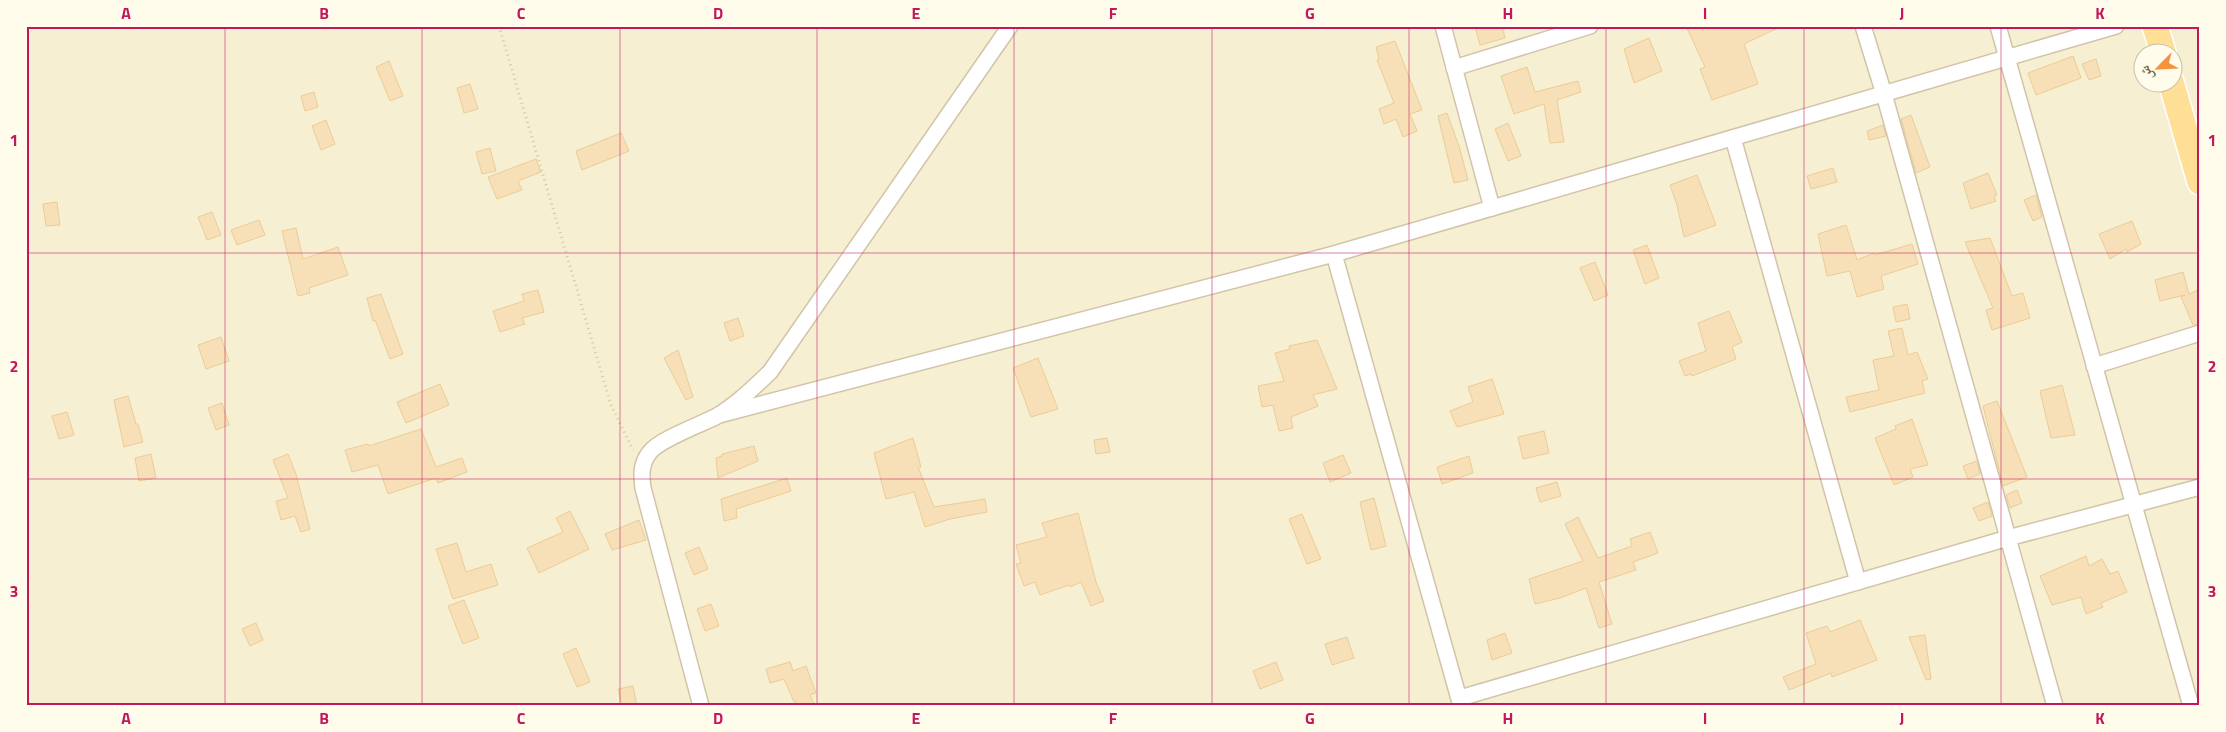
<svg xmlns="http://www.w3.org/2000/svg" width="2226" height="732" font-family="'Titillium Web','Noto Naskh Arabic',sans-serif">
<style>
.residential{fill:#f7efd1;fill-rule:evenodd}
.building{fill:#f7e0b8;stroke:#ebcc96}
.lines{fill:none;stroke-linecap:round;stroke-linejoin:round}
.minor-casing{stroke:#d1c4a8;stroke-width:18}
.trunk-casing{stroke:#fff;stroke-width:28}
.path{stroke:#dcc49b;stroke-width:3;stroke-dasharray:1 4;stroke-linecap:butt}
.minor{stroke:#fff;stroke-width:15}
.trunk{stroke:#ffde96;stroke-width:25}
.grid{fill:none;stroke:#c2185b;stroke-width:1;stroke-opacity:0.55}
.neatline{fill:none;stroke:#c2185b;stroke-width:2}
.grid-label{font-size:16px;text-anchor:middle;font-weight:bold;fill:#c2185b}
</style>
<rect width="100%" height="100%" fill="#fefbe3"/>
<path class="residential" d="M26,26H2200V706H26ZM2144,52H2174V82H2144Z"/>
<g class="building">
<path d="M1475,26H1502L1505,38L1480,45Z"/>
<path d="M1686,26H1782L1744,44L1758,84L1712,100L1700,69L1705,67Z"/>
<path d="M1649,38L1662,71L1634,83L1624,49Z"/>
<path d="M1395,41L1422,110L1410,114L1417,131L1403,137L1396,119L1384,124L1379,109L1394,103L1377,60L1379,59L1376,47Z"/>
<path d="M2073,56L2081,78L2036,95L2028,73Z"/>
<path d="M2096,59L2101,76L2089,80L2082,64Z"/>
<path d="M389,61L403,96L390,101L376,67Z"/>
<path d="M1527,67L1535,92L1578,81L1581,92L1557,100L1564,142L1550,143L1544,104L1514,114L1501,76Z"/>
<path d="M470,84L478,109L464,113L457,88Z"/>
<path d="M314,92L318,107L305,111L301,96Z"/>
<path d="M1447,113L1460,149L1468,180L1454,183L1438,116Z"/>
<path d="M1911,115L1930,167L1916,173L1901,119Z"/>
<path d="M326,120L335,144L321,150L312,126Z"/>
<path d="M1508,123L1521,156L1508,161L1495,129Z"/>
<path d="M1883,125L1886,136L1869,140L1867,131Z"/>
<path d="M621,133L629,151L582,170L576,151Z"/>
<path d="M490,148L496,171L482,174L476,152Z"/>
<path d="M536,159L541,172L518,181L522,190L497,199L488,177Z"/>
<path d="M1833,168L1837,182L1811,189L1807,176Z"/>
<path d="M1988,173L1997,195L1994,196L1996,201L1971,209L1963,183Z"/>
<path d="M1697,175L1716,225L1684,237L1677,205L1670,185Z"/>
<path d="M2036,195L2042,217L2033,221L2024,200Z"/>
<path d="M57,202L60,225L46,226L43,204Z"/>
<path d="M212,212L221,235L207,240L198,217Z"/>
<path d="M259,220L265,235L237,245L231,230Z"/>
<path d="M2132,221L2141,244L2127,252L2126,249L2110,259L2099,234Z"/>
<path d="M1846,225L1857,260L1874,253L1875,255L1912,244L1918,264L1881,276L1884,289L1857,297L1850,271L1827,276L1818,234Z"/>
<path d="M296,228L303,259L338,247L348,275L309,288L310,293L298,296L282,231Z"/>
<path d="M1990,238L2012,296L2023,293L2030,318L1992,330L1986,310L1993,308L1965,242Z"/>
<path d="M1647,245L1659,278L1645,284L1633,250Z"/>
<path d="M1595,262L1608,295L1594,301L1580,268Z"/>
<path d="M2183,272L2189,294L2200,289V324L2193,325L2181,297L2185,295L2160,301L2155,280Z"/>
<path d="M538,290L544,312L522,318L525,324L500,332L493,311L524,301L522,294Z"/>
<path d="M381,294L403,354L390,359L375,320L373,321L367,298Z"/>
<path d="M1907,304L1910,319L1896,322L1893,307Z"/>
<path d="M1729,311L1742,342L1732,347L1736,359L1692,376L1691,374L1685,376L1679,361L1706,351L1698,323Z"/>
<path d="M738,318L744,336L730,341L724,323Z"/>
<path d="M1902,328L1908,355L1917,352L1928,379L1922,381L1925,393L1850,412L1846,397L1879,390L1873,360L1894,356L1888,331Z"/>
<path d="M221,337L229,361L206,369L198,345Z"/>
<path d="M1317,340L1337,389L1313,395L1318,406L1291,417L1293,428L1279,431L1273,405L1262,407L1258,386L1284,381L1275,353L1290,349L1289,346Z"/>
<path d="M678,350L693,397L686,400L664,358Z"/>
<path d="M1038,358L1058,409L1031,417L1013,368Z"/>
<path d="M1492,379L1504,414L1457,427L1450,411L1473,402L1468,387Z"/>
<path d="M440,384L449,405L406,423L397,402Z"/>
<path d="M2062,385L2075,435L2051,438L2040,391Z"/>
<path d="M128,396L136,424H138L143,442L124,447L114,400Z"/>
<path d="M1997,401L2027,477L2003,486L1983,406Z"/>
<path d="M222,403L229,425L216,430L208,408Z"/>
<path d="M67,412L74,435L59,439L52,416Z"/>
<path d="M1912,419L1928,465L1910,469L1913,477L1894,485L1875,438L1896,429L1895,426Z"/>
<path d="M421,429L436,467L462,458L467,472L438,483L436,478L388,494L378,465L352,472L345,450L368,444L369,446Z"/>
<path d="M1544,431L1549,453L1523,459L1518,437Z"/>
<path d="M913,438L921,467H918L934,507L985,499L987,512L950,519L925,527L914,492L886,499L874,453Z"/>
<path d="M1107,438L1110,452L1096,454L1094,440Z"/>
<path d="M754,446L758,461L718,478L716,458L722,456V454Z"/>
<path d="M151,454L156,478L139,481L135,458Z"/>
<path d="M288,454L296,474L310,529L301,532L295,516L281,520L276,501L288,498L273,460Z"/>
<path d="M1343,455L1351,473L1330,482L1323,463Z"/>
<path d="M1469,456L1473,473L1442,484L1437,467Z"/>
<path d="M1977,461L1980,474L1968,479L1963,466Z"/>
<path d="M787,478L791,491L736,509L737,518L724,521L721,499Z"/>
<path d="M1557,482L1561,496L1540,502L1536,488Z"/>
<path d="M2017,490L2022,503L2010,508L2006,495Z"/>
<path d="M1374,498L1386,546L1371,550L1360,502Z"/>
<path d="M1988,502L1992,516L1979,521L1973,508Z"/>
<path d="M570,511L589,549L539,573L527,548L563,532L556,518Z"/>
<path d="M1078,513L1096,582L1104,601L1091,606L1081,582L1070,587L1069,585L1040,595L1035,582L1024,586L1016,564L1021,563L1016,545L1047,537L1042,523Z"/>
<path d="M1302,514L1321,559L1307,564L1289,519Z"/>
<path d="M1578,517L1598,558L1632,546L1630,539L1650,532L1658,553L1633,562L1636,570L1599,582L1612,624L1599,628L1586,588L1560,598L1535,604L1529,579L1583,561L1565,524Z"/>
<path d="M639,520L646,540L612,550L605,534Z"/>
<path d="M457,543L466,572L491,564L498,585L453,599L436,549Z"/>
<path d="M699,547L708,569L694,575L685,553Z"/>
<path d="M2086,556L2089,566L2102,559L2110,574L2118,571L2127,592L2101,603L2103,607L2086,614L2081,597L2052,605L2040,576Z"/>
<path d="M464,600L479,638L463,644L448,606Z"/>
<path d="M711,604L719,626L705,631L697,609Z"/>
<path d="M1860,620L1877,660L1832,677L1831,673L1789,690L1783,677L1816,664L1806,633L1827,626L1830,632Z"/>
<path d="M256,623L263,640L250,646L242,629Z"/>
<path d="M1505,633L1512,653L1492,660L1487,640Z"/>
<path d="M1925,635L1931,679L1926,680L1909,637Z"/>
<path d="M1347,637L1354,658L1332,665L1325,644Z"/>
<path d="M576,648L590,682L577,687L563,654Z"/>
<path d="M790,662L793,671L806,666L816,693L810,695L815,706H797L796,701L794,702L784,679L770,683L766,669Z"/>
<path d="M1276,662L1283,680L1260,689L1253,671Z"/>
<path d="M633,686L637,706H622L618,689Z"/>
</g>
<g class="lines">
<g class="minor-casing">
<g id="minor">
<path d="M1443,26L1492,208"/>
<path d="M1863,26L1884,94L2055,706"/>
<path d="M1998,26L2191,706"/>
<path d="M1454,68L1590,26"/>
<path d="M1733,138L1858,582"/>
<path d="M1334,254L1461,706"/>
<path d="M2094,366L2200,333"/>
<path d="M719,415L1334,254L2116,26"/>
<path d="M1460,698L2008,538L2200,487"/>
<path d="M701,706L643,488C641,474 641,463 650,452C660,439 700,425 717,416C737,404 753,388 770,372L1010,26"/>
</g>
</g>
<g class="trunk-casing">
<g id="trunk">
<path d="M2155,26L2163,52"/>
<path d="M2171,82L2200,182"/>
</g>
</g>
<path class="path" d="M499,26L611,405L633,450"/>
<use href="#minor" class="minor"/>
<use href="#trunk" class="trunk"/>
</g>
<path class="grid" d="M225,26V706M422,26V706M620,26V706M817,26V706M1014,26V706M1212,26V706M1409,26V706M1606,26V706M1804,26V706M2001,26V706M26,253H2200M26,479H2200"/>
<rect width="2226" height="732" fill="none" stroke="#fffceb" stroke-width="55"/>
<g transform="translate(2158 68) rotate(246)"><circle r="24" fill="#fffceb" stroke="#c9c0a9"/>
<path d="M0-4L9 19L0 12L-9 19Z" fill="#f5933c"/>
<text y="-8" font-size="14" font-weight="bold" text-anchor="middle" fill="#796546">ش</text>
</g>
<rect x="28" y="28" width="2170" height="676" class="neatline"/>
<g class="grid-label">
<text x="126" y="19">A</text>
<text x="324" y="19">B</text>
<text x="521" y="19">C</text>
<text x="718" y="19">D</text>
<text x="916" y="19">E</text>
<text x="1113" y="19">F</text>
<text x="1310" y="19">G</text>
<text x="1508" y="19">H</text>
<text x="1705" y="19">I</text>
<text x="1902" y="19">J</text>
<text x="2100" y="19">K</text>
<text x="14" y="146">1</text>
<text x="2212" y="146">1</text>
<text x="14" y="372">2</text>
<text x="2212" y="372">2</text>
<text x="14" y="597">3</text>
<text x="2212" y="597">3</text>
<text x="126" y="724">A</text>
<text x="324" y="724">B</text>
<text x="521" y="724">C</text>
<text x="718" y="724">D</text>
<text x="916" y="724">E</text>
<text x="1113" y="724">F</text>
<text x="1310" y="724">G</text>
<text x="1508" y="724">H</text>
<text x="1705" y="724">I</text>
<text x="1902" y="724">J</text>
<text x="2100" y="724">K</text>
</g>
</svg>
